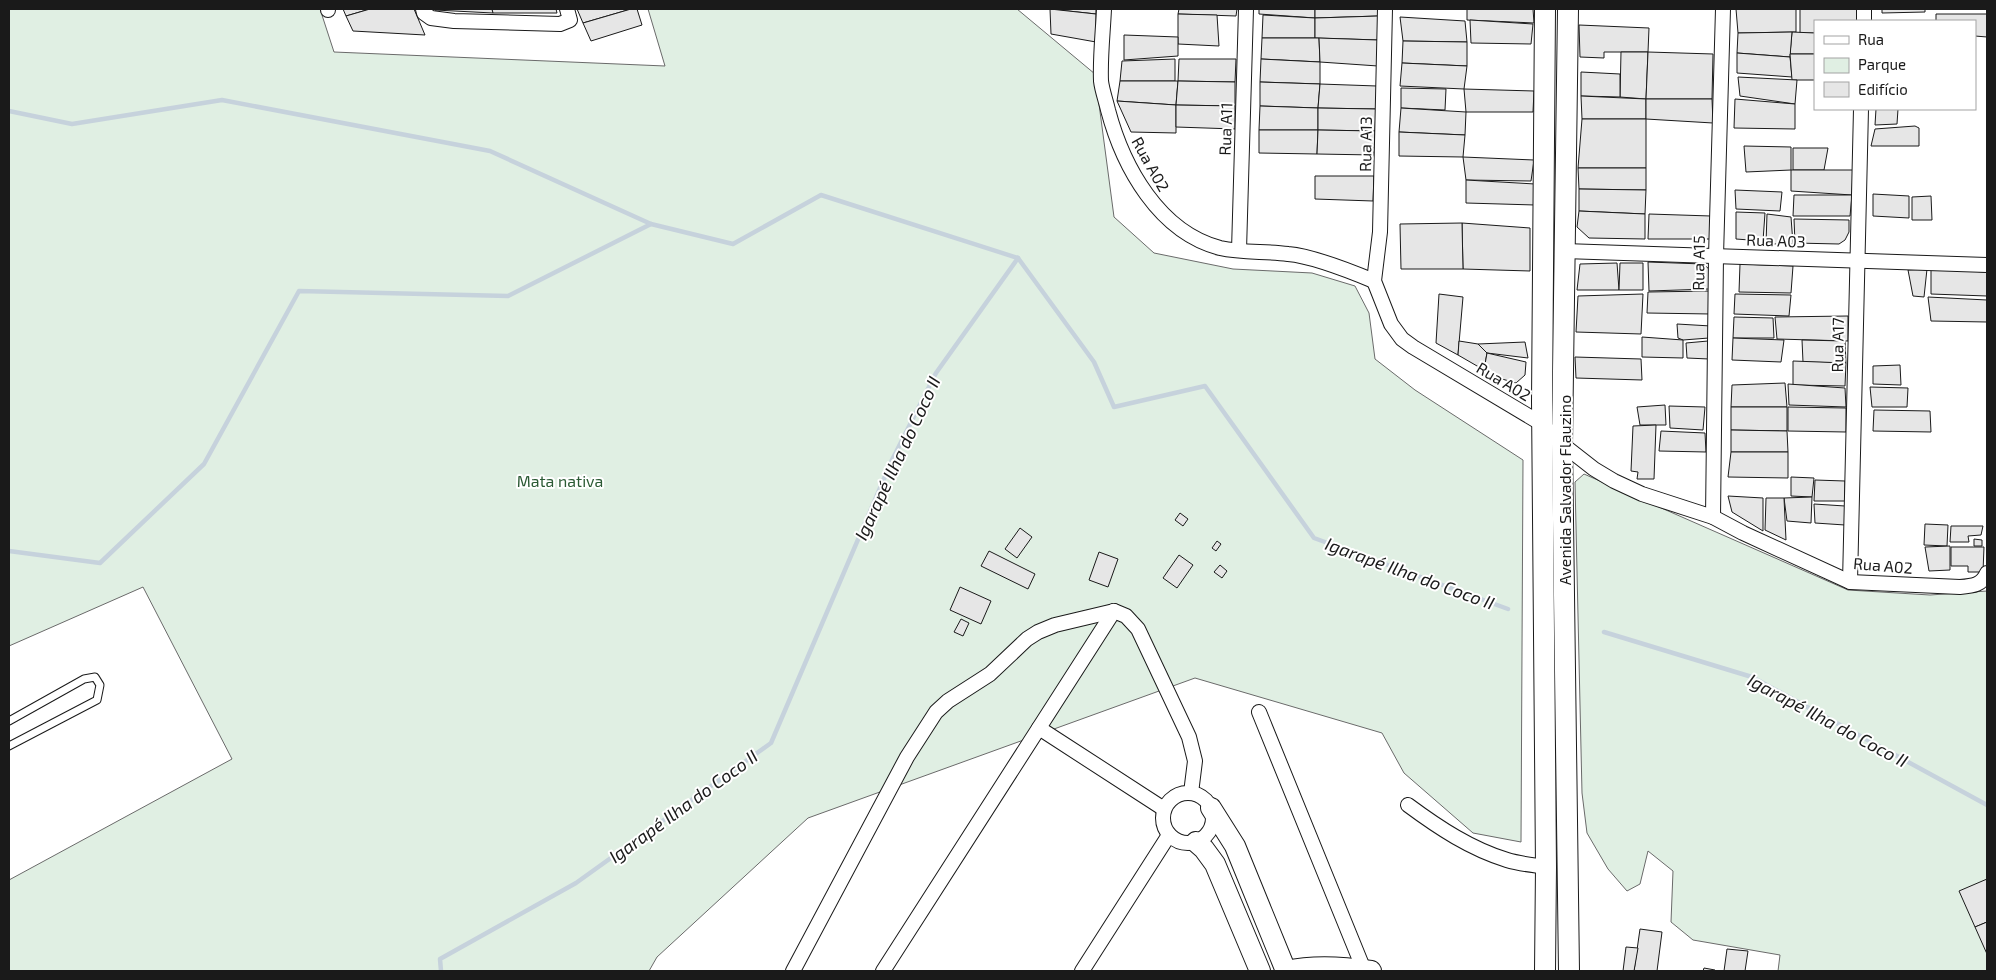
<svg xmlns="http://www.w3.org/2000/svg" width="1996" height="980" font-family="'Exo 2',sans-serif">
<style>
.green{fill:#e0efe3;stroke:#6a6a6a}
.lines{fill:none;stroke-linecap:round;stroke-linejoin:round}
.stream{stroke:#c6d2dc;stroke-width:4.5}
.building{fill:#e6e6e6;stroke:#1a1a1a}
.lane-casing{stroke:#1a1a1a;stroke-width:9}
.street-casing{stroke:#1a1a1a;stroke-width:16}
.secondary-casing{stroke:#1a1a1a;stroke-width:22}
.lane{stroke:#fff;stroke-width:7}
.street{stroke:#fff;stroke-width:14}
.secondary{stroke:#fff;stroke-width:20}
.labels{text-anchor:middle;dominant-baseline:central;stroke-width:4;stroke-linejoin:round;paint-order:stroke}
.street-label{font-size:16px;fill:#1a1a1a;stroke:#fff}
.park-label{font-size:16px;fill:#2b5a34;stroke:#fff}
.water-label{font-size:18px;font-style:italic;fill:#1a1a1a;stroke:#fff}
</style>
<rect width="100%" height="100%" fill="#fff"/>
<g class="green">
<path d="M9,9H320L334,52L665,66L648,9H1017L1095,74L1114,217L1154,253L1233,269L1312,273L1355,286L1369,313L1375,359L1415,390L1523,460L1521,842L1473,833L1404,773L1382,733L1195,678L808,818L657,957L649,971H9V880L232,759L143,587L9,646Z"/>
<path d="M1584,474L1848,590L1930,595L1987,591V971H1778L1780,955L1693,940L1671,922L1673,871L1648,851L1640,884L1627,891L1608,869L1587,833L1582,793L1575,482Z"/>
</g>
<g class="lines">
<g class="stream">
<path d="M9,111L72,124L222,100L490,151L651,224L733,244L821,195L1018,258"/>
<path d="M9,551L100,563L204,464L299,291L508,296L651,224"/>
<path d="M1604,632L1752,677L1987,805"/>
<path d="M441,971L440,959L576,883L771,743L892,460L936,373L1018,258L1094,362L1114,407L1205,386L1314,538L1508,609"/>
</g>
</g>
<g class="building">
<path d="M343,9H370L346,16Z"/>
<path d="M370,9H414L425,35L353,31L346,16Z"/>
<path d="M440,9H492L493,13L435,10Z"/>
<path d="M492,9H556L557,13H493Z"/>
<path d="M577,9H631L583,23Z"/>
<path d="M631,9H637L642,25L591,41L583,23Z"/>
<path d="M1045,9H1096V14L1050,9Z"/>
<path d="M1050,9L1096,14V42L1051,34Z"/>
<path d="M1179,9H1237L1236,16L1178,14Z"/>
<path d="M1259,9H1315V18L1259,14Z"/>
<path d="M1315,9H1379L1378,16L1315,18Z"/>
<path d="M1467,9H1533L1534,23L1467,20Z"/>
<path d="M1736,9H1796V32L1738,33Z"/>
<path d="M1800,9H1858L1857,21H1815V33H1800Z"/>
<path d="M1882,9H1925V12L1882,13Z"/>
<path d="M1178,14L1217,15L1219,46L1178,44Z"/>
<path d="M1936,14H1987V37L1975,36V21H1936Z"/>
<path d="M1263,15L1315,18V38H1262Z"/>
<path d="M1378,16V40L1315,38V18Z"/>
<path d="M1400,17L1465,21L1467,42L1403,41Z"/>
<path d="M1470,20L1533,24L1531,44L1471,43Z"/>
<path d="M1579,25L1649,28L1648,52H1604V58L1580,57Z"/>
<path d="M1792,32L1815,33V54H1790Z"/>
<path d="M1792,32L1790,57L1737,53L1738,33Z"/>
<path d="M1124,35L1178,37V56L1124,60Z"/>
<path d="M1262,38H1319L1320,62L1261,59Z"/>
<path d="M1319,38L1378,40V66L1320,62Z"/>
<path d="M1403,41L1467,42V66L1402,63Z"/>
<path d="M1621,52H1648L1646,99L1620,97Z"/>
<path d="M1648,52L1713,54L1712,99H1646Z"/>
<path d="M1737,53L1790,57L1792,77L1737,73Z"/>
<path d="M1790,54H1815V80H1792Z"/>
<path d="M1175,59V81H1120L1122,61Z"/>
<path d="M1179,59H1236L1235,82L1178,81Z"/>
<path d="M1261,59L1320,62V84L1260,82Z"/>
<path d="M1402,63L1467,66L1464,89L1400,86Z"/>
<path d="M1581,72L1620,74V97L1581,96Z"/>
<path d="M1738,77L1797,80L1795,104L1740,96Z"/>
<path d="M1120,81H1178L1176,105L1117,101Z"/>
<path d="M1178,81L1235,82V106L1176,105Z"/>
<path d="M1260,82L1320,84L1318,108L1260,106Z"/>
<path d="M1320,84L1377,86L1376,109L1318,108Z"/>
<path d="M1401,88L1446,89L1445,110L1401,108Z"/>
<path d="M1464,89L1534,91L1533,112H1466Z"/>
<path d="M1581,96L1646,99V119H1582Z"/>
<path d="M1646,99H1712L1713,123L1646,119Z"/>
<path d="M1735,99L1795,104V129L1734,128Z"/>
<path d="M1117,101L1176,105V133L1131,132Z"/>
<path d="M1176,105L1235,106V129L1176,127Z"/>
<path d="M1260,106L1318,108V130H1259Z"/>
<path d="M1318,108L1376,109L1375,131L1318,130Z"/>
<path d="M1401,108L1466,112L1465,135L1399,132Z"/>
<path d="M1876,109H1898L1897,124L1875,125Z"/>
<path d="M1582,119H1646V168H1578Z"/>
<path d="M1915,126L1919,128V146H1871L1875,129Z"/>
<path d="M1259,130H1318L1317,154L1259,153Z"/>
<path d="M1318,130L1375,131L1374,155L1317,154Z"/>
<path d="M1399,132L1465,135L1463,157L1399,156Z"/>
<path d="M1744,146L1791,147V170L1746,172Z"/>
<path d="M1793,148H1828L1824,170H1793Z"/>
<path d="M1463,157L1534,160L1531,181L1466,180Z"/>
<path d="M1578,168H1646V190L1579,189Z"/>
<path d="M1791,170H1853L1852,195L1791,191Z"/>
<path d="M1315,176H1374L1373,201L1315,199Z"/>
<path d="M1466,180L1535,184V205L1466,203Z"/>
<path d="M1579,189L1646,190L1645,214L1579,211Z"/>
<path d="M1735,190L1782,192L1780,211L1736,209Z"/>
<path d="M1873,194L1909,196V218L1873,216Z"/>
<path d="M1794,195H1852L1850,216H1793Z"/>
<path d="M1931,196L1932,220H1912V197Z"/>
<path d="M1579,211L1645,214V239L1589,238L1577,227Z"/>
<path d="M1736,212L1765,213L1763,241L1736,239Z"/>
<path d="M1649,214L1711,216V239H1648Z"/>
<path d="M1767,214L1791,217L1793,244H1766Z"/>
<path d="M1794,219L1849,220V232L1845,240L1839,244L1795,243Z"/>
<path d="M1462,223L1530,228V271L1463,269Z"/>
<path d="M1462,223L1463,269H1401L1400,224Z"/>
<path d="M1648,262L1703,264L1709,269V289L1649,291Z"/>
<path d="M1617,263L1619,290H1577L1580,264Z"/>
<path d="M1620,263H1643V290H1619Z"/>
<path d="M1740,264L1793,266L1791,293L1739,292Z"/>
<path d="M1927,269L1924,297L1913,296L1908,270Z"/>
<path d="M1931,269L1987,272V296L1931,294Z"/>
<path d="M1710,291L1711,314L1647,313L1648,292Z"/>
<path d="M1439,294L1463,297L1458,355L1436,343Z"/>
<path d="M1643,294L1641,334L1576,332L1578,296Z"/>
<path d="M1735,294L1791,295L1789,316L1734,314Z"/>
<path d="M1928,297L1987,300V322L1931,321Z"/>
<path d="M1848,316V341L1777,339L1775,317Z"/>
<path d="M1734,317L1773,318L1774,338H1733Z"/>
<path d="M1677,324L1711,326L1709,338L1683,340L1678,338Z"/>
<path d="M1642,337L1683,340V358L1642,357Z"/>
<path d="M1733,338L1784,340L1781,362L1732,360Z"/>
<path d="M1802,340L1845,341L1846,363L1803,362Z"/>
<path d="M1459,341L1478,344L1487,353L1484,370L1458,355Z"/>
<path d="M1708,341L1709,359L1687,358L1686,343Z"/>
<path d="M1525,342L1528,358L1487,353L1478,344Z"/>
<path d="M1487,353L1526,362L1525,375L1516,383L1495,377L1484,370Z"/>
<path d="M1575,357L1641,359L1642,380L1576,378Z"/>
<path d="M1793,361L1846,363L1845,386L1793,385Z"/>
<path d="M1900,365L1901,385L1873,384V366Z"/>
<path d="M1785,383L1787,407H1731L1732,385Z"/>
<path d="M1788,384L1845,388L1846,407L1789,405Z"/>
<path d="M1870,387L1908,388L1907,407H1872Z"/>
<path d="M1665,405L1666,425H1640L1637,407Z"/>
<path d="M1669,406L1705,407L1703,430L1670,428Z"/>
<path d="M1731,407H1787V431L1731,430Z"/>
<path d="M1788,407L1846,408V432L1788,431Z"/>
<path d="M1874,410L1930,411L1931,432L1873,431Z"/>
<path d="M1656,425L1654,479H1637L1638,472L1631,471L1633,426Z"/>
<path d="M1731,430L1787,431L1788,452H1731Z"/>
<path d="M1661,431L1705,433L1706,452L1659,451Z"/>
<path d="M1731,452H1788V478L1728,477Z"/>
<path d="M1791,477L1814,478L1812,497L1791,496Z"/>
<path d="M1815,480L1845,481V501H1814Z"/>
<path d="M1728,496L1763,498V531L1732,512Z"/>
<path d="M1812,497L1811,523L1787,521L1784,498Z"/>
<path d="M1766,498H1784L1786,540L1765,530Z"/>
<path d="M1814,504L1845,506V525L1815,523Z"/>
<path d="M1180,513L1188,519L1183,526L1175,520Z"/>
<path d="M1925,524L1948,525L1947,546L1924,545Z"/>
<path d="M1951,526H1983L1981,535L1968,536L1969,542H1950Z"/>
<path d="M1020,528L1032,537L1017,558L1005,549Z"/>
<path d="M1974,539L1982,540V546H1974Z"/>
<path d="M1217,541L1221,544L1216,551L1212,548Z"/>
<path d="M1950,546V570L1929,571L1925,547Z"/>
<path d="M1951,547H1984L1983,572H1968V566H1951Z"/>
<path d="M989,551L1035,574L1028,589L981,566Z"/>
<path d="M1099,552L1118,559L1108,587L1089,580Z"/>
<path d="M1179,555L1193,565L1177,588L1163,578Z"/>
<path d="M1220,565L1227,571L1222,578L1214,572Z"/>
<path d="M960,587L991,601L981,624L950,610Z"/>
<path d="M961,619L969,623L963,636L954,632Z"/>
<path d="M1987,879V922L1975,927L1959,891Z"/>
<path d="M1987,922V954L1975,927Z"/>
<path d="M1640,929L1662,932L1657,971H1634Z"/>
<path d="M1626,947L1638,948L1634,971H1623Z"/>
<path d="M1727,949L1748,951L1745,971H1724Z"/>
<path d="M1704,968L1715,970V971H1703Z"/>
</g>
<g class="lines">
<g class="lane-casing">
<path id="lane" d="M9,721L84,679L95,677L100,685L97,700L9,746"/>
</g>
<g class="street-casing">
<g id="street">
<path d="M328,9V10"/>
<path d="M423,9L424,13L431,18L454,21L560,24L570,20L567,9"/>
<path d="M1104,9C1103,32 1100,57 1101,81C1102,90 1106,101 1108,110C1123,167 1159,232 1220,248C1242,253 1265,251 1288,254C1313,256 1350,271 1374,281"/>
<path d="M1385,9L1380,232L1374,281L1391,324L1402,339L1413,347L1542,424L1562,444L1594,469L1614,481L1642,494L1713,517L1743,533L1850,582L1960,587C1973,586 1982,585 1987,573"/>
<path d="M1864,21V9"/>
<path d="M1239,250L1246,9"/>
<path d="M1564,251L1987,265"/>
<path d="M1713,517L1716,256L1723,9"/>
<path d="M1850,582L1861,109"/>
<path d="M1259,712L1364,970"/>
<path d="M1039,728L1164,809"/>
<circle cx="1188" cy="818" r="25"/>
<path d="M1408,805C1439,828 1471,849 1507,860C1520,864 1533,865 1546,867"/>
<path d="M793,971L907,757L936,712L948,701L990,674L1027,639L1038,632L1055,625L1114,611"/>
<path d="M883,971L1114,611L1126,616L1138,629L1189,737L1195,761L1191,793"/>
<path d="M1082,971L1169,835"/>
</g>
</g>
<g class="secondary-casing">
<g id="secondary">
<path d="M1568,9L1562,444L1569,971"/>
<path d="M1211,808L1235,846L1286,971"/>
<path d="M1196,842L1204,849L1215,864L1260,971"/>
<path d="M1287,971C1313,965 1344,967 1371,971"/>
<path d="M1545,971L1546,867L1542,401L1545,9"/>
</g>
</g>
<use href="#lane" class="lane"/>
<use href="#street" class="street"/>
<use href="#secondary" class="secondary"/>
</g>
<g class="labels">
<g class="street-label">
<text transform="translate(1225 129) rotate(-88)">Rua A11</text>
<text transform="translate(1365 144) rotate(-89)">Rua A13</text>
<text transform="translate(1151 164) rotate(61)">Rua A02</text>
<text transform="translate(1776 240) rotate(2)">Rua A03</text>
<text transform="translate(1698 263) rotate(-89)">Rua A15</text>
<text transform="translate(1837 345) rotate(-89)">Rua A17</text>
<text transform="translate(1504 381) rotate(31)">Rua A02</text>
<text transform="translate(1564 490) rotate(-90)">Avenida Salvador Flauzino</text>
<text transform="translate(1883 565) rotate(5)">Rua A02</text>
</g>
<g class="park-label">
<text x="560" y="480">Mata nativa</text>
</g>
<g class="water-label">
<text transform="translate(897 458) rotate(-65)">Igarapé Ilha do Coco II</text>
<text transform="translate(1410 573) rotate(20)">Igarapé Ilha do Coco II</text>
<text transform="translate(1828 720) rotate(28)">Igarapé Ilha do Coco II</text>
<text transform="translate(683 806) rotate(-36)">Igarapé Ilha do Coco II</text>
</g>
</g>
<rect width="1996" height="980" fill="none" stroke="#1a1a1a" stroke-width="20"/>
<rect x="1814" y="20" width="162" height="90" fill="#ffffff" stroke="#a3a3a3"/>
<rect x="1824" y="36" width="25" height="8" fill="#ffffff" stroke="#a3a3a3"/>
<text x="1858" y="45" font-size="15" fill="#1a1a1a">Rua</text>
<rect x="1824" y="58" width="25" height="15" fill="#e0efe3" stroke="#a3a3a3"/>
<text x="1858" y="70" font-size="15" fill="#1a1a1a">Parque</text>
<rect x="1824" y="82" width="25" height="15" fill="#e6e6e6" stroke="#a3a3a3"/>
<text x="1858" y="95" font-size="15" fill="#1a1a1a">Edifício</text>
</svg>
